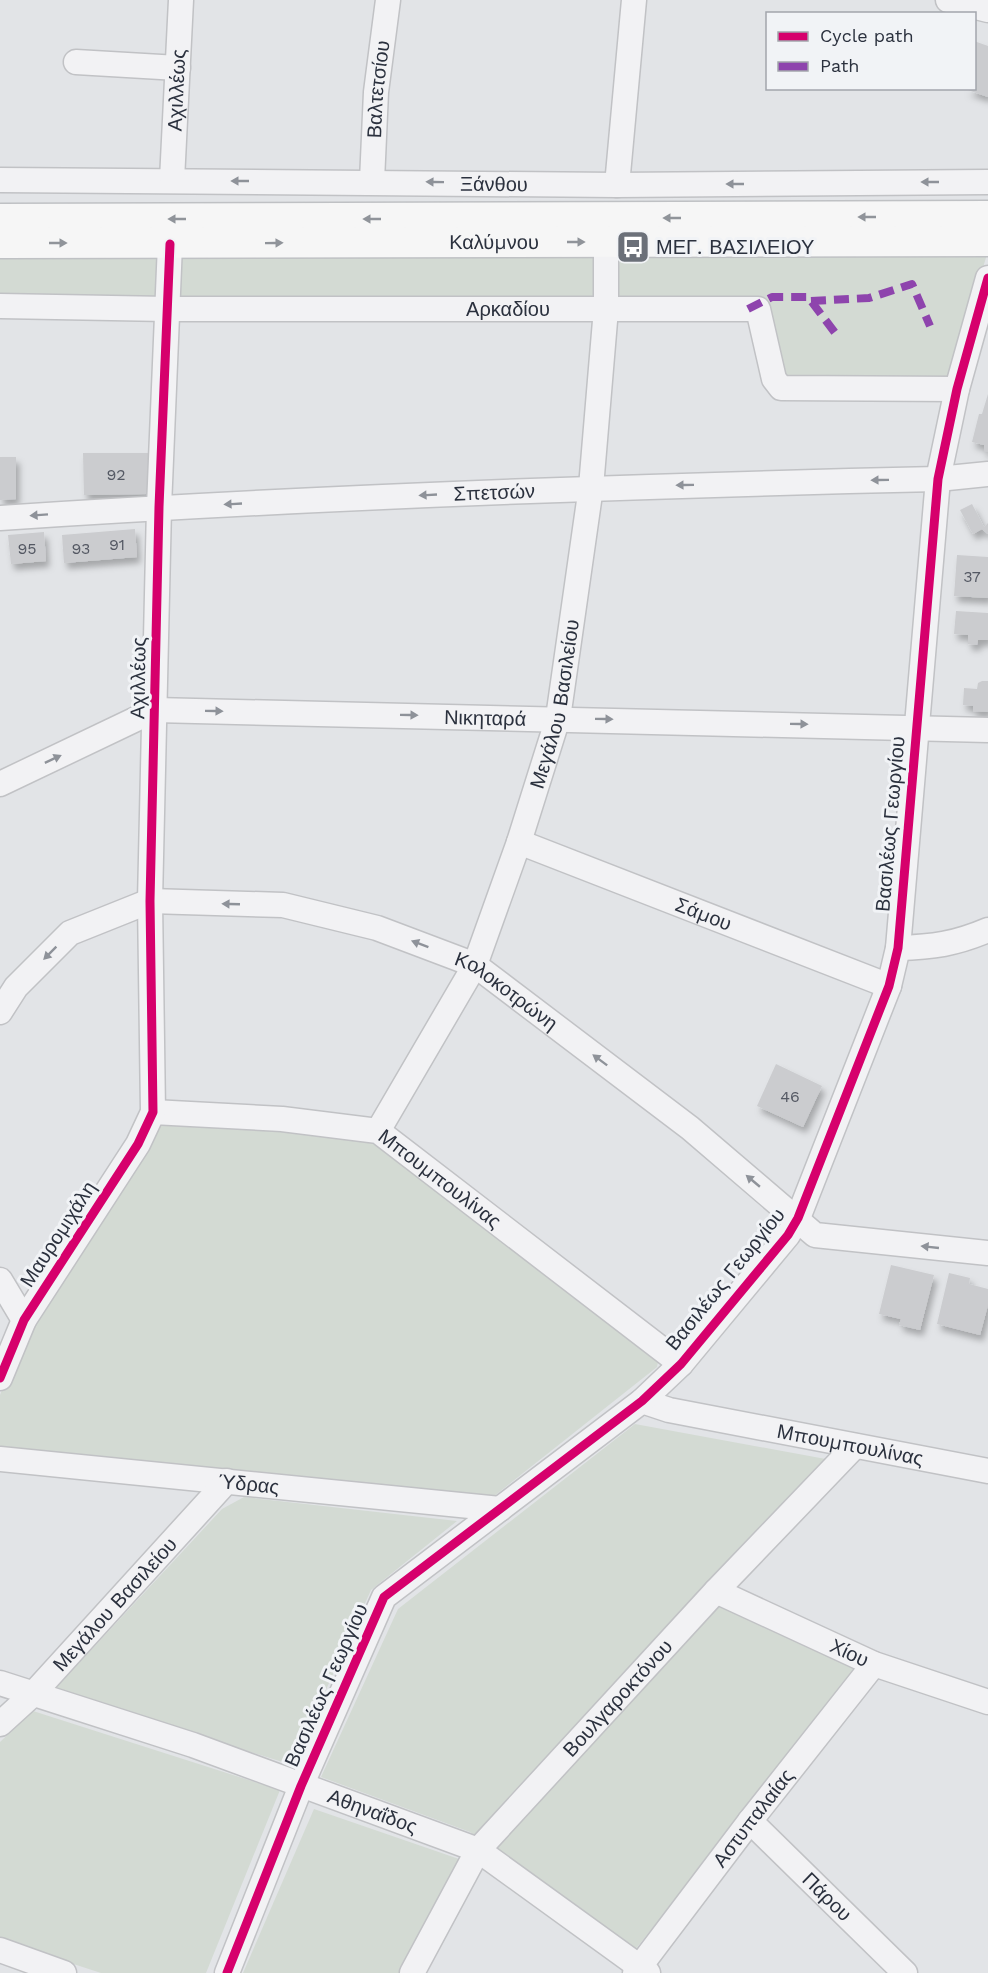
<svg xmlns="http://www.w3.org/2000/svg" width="988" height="1973" font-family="'Work Sans',sans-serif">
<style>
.green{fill:#d3dad3}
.building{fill:#cbcccf;filter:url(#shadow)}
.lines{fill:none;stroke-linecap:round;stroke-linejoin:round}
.minor-casing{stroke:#c1c2c5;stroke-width:27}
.major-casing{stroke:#bfc1c4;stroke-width:33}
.minor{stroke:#f2f2f4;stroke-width:24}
.major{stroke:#f6f6f6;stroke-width:30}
.quiet{stroke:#8e44ad;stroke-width:8;stroke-dasharray:15 8;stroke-linecap:butt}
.cycleway-casing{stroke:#f1f3f6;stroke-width:13}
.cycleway{stroke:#d6006c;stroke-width:9}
.oneway{fill:#8e9299}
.oneway2{fill:#90949a}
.labels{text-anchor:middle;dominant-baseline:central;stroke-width:6;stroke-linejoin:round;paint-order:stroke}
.number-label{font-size:16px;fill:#545863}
.street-label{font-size:20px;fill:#2b313e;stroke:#f1f3f6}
.poi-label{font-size:20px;fill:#2b313e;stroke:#f1f3f6;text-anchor:start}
</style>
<defs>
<filter id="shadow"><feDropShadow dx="3.5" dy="6" stdDeviation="3" flood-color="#0004"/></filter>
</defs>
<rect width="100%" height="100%" fill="#e2e4e7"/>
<g class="green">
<path d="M161,249L157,299L0,297V250Z"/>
<path d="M600,249L597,299L176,297L180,250Z"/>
<path d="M621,249L988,251L949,380L787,379L765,298L615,301Z"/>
<path d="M185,1118L374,1138L659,1357L657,1367L489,1500L0,1449V1395L28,1323L160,1123Z"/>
<path d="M635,1424L831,1460L697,1596L858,1670L634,1951L470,1832L321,1777L398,1609Z"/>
<path d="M244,1497L457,1521L371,1590L292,1765L54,1690L222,1509Z"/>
<path d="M33,1711L280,1790L206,1973H101L0,1940V1742Z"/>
<path d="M314,1809L459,1859L399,1973H243Z"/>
</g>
<g class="building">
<path d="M974,41L988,46V97L965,89L974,88Z"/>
<path d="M988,394V452H984V445L972,442L979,414H982Z"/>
<path d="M83,453H148V494L84,495Z"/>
<path d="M0,457H16V499L0,500Z"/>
<path d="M972,504L984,527L988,523V534L982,529L973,534L960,510Z"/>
<path d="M135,529L137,557L64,563L62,535Z"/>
<path d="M44,532L46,561L11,564L8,535Z"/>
<path d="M957,555L988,557V598L954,596Z"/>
<path d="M956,611L988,613V640H978L977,645L968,644V635L954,634Z"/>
<path d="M982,681H988V712L973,711V706L963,705L964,688L977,689L978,683Z"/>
<path d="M776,1064L822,1086L803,1127L757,1106Z"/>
<path d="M891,1265L934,1275L920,1330L899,1325L901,1319L879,1314Z"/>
<path d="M949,1273L970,1278L969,1284L988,1289V1305L980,1335L937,1324Z"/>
</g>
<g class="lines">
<g class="minor-casing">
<g id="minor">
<path d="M948,0L988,10"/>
<path d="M76,62L178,68"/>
<path id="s1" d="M0,180L617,185L988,182"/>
<path id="s2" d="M172,180L181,0"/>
<path id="s3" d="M372,181L376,92L388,0"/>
<path d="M617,185L634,0"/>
<path id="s4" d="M0,306L167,309H758L774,379L781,388L957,389"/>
<path id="s5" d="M0,518C313,497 625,486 938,479L988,474"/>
<path id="s6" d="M0,784L155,710L988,730"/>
<path id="s7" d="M519,842L889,986"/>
<path d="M898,948C933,947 955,944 988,930"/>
<path id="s8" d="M0,1012L16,987L70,933L150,901L283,905L377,928L475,965L690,1128L815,1235L988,1253"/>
<path id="s9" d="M153,1112L282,1119L378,1131L681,1364"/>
<path id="s10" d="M378,1131L475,965L519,842L558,718L591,487L606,309V242"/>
<path d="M0,1280L24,1320"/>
<path d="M0,1378L24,1320L138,1144L153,1112L150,901L159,507L170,244"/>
<path id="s11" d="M642,1401L669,1410L988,1471"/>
<path id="s12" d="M0,1459L500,1509"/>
<path id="s13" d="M716,1591L874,1664L988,1702"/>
<path id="s14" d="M0,1683L193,1745L478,1850L648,1973"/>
<path id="s15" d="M0,1724L33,1694L227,1481"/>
<path id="s16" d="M750,1821L905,1973"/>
<path d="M0,1950L64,1973"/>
<path d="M227,1973L301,1786L384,1597L642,1401L681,1364L788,1235L798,1218L889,986L898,948L938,479L957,389L988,278"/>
<path id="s17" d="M412,1973L478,1850L716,1591L855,1446"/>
<path id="s18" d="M635,1973L750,1821L874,1664"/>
</g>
</g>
<g class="major-casing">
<g id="major">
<path d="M0,219L988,216"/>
<path id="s19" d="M0,243L988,241"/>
</g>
</g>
<use href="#minor" class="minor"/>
<use href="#major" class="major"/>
<g class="quiet">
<path d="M811,301L869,298L912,284L930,326"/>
<path d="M748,309L772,297H808L839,338"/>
</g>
<g class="cycleway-casing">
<g id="cycleway">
<path d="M0,1378L24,1320L138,1144L153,1112L150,901L159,507L170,244"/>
<path d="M227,1973L301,1786L384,1597L642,1401L681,1364L788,1235L798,1218L889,986L898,948L938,479L957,389L988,278"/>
</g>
</g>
<use href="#cycleway" class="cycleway"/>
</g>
<defs><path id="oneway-solid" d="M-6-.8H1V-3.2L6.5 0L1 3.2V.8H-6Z" transform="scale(1.5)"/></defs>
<g class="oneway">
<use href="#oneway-solid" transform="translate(240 181) rotate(-180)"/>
<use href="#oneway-solid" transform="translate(435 182) rotate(-179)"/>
<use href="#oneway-solid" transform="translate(930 182) rotate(180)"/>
<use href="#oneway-solid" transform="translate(735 184) rotate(180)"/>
<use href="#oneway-solid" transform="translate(880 480) rotate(179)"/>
<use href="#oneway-solid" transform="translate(685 485) rotate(179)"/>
<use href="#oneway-solid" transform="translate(428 495) rotate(177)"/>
<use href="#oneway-solid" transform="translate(233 504) rotate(177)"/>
<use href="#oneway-solid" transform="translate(39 515) rotate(176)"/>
<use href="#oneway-solid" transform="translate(214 711) rotate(1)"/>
<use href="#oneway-solid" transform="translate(409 715) rotate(1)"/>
<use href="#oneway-solid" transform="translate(604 719) rotate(1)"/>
<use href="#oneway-solid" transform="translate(799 724) rotate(1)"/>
<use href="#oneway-solid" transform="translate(53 759) rotate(-25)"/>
<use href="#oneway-solid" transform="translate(231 904) rotate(-178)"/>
<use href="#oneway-solid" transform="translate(420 944) rotate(-159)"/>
<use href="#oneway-solid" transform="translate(50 953) rotate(135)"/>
<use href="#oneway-solid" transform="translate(600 1060) rotate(-143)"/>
<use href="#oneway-solid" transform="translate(753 1181) rotate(-140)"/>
<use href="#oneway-solid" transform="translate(930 1247) rotate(-174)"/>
</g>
<g class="oneway2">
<use href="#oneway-solid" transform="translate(867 217) rotate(180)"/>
<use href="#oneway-solid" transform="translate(672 218) rotate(180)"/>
<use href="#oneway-solid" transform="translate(177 219) rotate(-180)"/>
<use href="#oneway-solid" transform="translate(372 219) rotate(180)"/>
<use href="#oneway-solid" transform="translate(576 242)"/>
<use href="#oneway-solid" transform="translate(58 243)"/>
<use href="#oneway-solid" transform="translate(274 243) rotate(-1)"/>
</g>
<defs>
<g id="bus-square" transform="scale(1.725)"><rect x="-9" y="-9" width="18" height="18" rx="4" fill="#6b7079" stroke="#f1f3f6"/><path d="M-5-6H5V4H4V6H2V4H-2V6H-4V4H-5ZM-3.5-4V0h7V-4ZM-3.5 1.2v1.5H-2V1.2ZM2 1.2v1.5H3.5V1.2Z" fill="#fff"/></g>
</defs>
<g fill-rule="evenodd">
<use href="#bus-square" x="633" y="247"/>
</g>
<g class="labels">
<g class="number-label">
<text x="116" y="474">92</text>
<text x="117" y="544">91</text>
<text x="27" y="548">95</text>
<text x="81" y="548">93</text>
<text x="972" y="576">37</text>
<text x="790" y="1096">46</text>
</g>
<g class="street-label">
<text stroke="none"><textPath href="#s2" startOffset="90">Αχιλλέως</textPath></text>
<text stroke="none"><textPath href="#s3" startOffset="92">Βαλτετσίου</textPath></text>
<text stroke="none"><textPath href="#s1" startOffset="494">Ξάνθου</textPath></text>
<text stroke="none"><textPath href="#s19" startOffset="494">Καλύμνου</textPath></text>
<text stroke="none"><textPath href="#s4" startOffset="508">Αρκαδίου</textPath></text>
<text stroke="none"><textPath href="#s5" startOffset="495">Σπετσών</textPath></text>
<text transform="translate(138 678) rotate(-89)">Αχιλλέως</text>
<text stroke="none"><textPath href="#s10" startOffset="466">Μεγάλου Βασιλείου</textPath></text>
<text stroke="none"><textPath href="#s6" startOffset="502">Νικηταρά</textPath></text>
<text transform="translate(890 824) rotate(-85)">Βασιλέως Γεωργίου</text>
<text stroke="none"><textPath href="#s7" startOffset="198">Σάμου</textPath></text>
<text stroke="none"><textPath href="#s8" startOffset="567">Κολοκοτρώνη</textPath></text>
<text stroke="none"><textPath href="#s9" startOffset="304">Μπουμπουλίνας</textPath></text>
<text transform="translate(58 1234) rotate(-57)">Μαυρομιχάλη</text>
<text transform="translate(725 1279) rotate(-51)">Βασιλέως Γεωργίου</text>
<text stroke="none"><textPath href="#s11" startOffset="213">Μπουμπουλίνας</textPath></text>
<text stroke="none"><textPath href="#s12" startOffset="250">Ύδρας</textPath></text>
<text stroke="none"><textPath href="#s15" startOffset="166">Μεγάλου Βασιλείου</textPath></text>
<text stroke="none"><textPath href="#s13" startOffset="147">Χίου</textPath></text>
<text transform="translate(326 1685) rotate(-66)">Βασιλέως Γεωργίου</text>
<text stroke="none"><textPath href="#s17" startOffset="346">Βουλγαροκτόνου</textPath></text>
<text stroke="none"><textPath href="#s14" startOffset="394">Αθηναΐδος</textPath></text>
<text stroke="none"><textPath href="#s18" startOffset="195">Αστυπαλαίας</textPath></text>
<text stroke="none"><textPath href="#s16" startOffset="108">Πάρου</textPath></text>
</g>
<g class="poi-label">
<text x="656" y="247">ΜΕΓ. ΒΑΣΙΛΕΙΟΥ</text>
</g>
</g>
<rect x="766" y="12" width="210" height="78" fill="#f1f3f6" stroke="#a2a5ac" stroke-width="1.5"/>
<rect x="778" y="32" width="30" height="9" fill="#d6006c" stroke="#a2a5ac" stroke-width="1.5"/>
<text x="820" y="42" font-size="18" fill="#2b313e">Cycle path</text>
<rect x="778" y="62" width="30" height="9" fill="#8e44ad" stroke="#a2a5ac" stroke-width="1.5"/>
<text x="820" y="72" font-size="18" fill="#2b313e">Path</text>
</svg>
